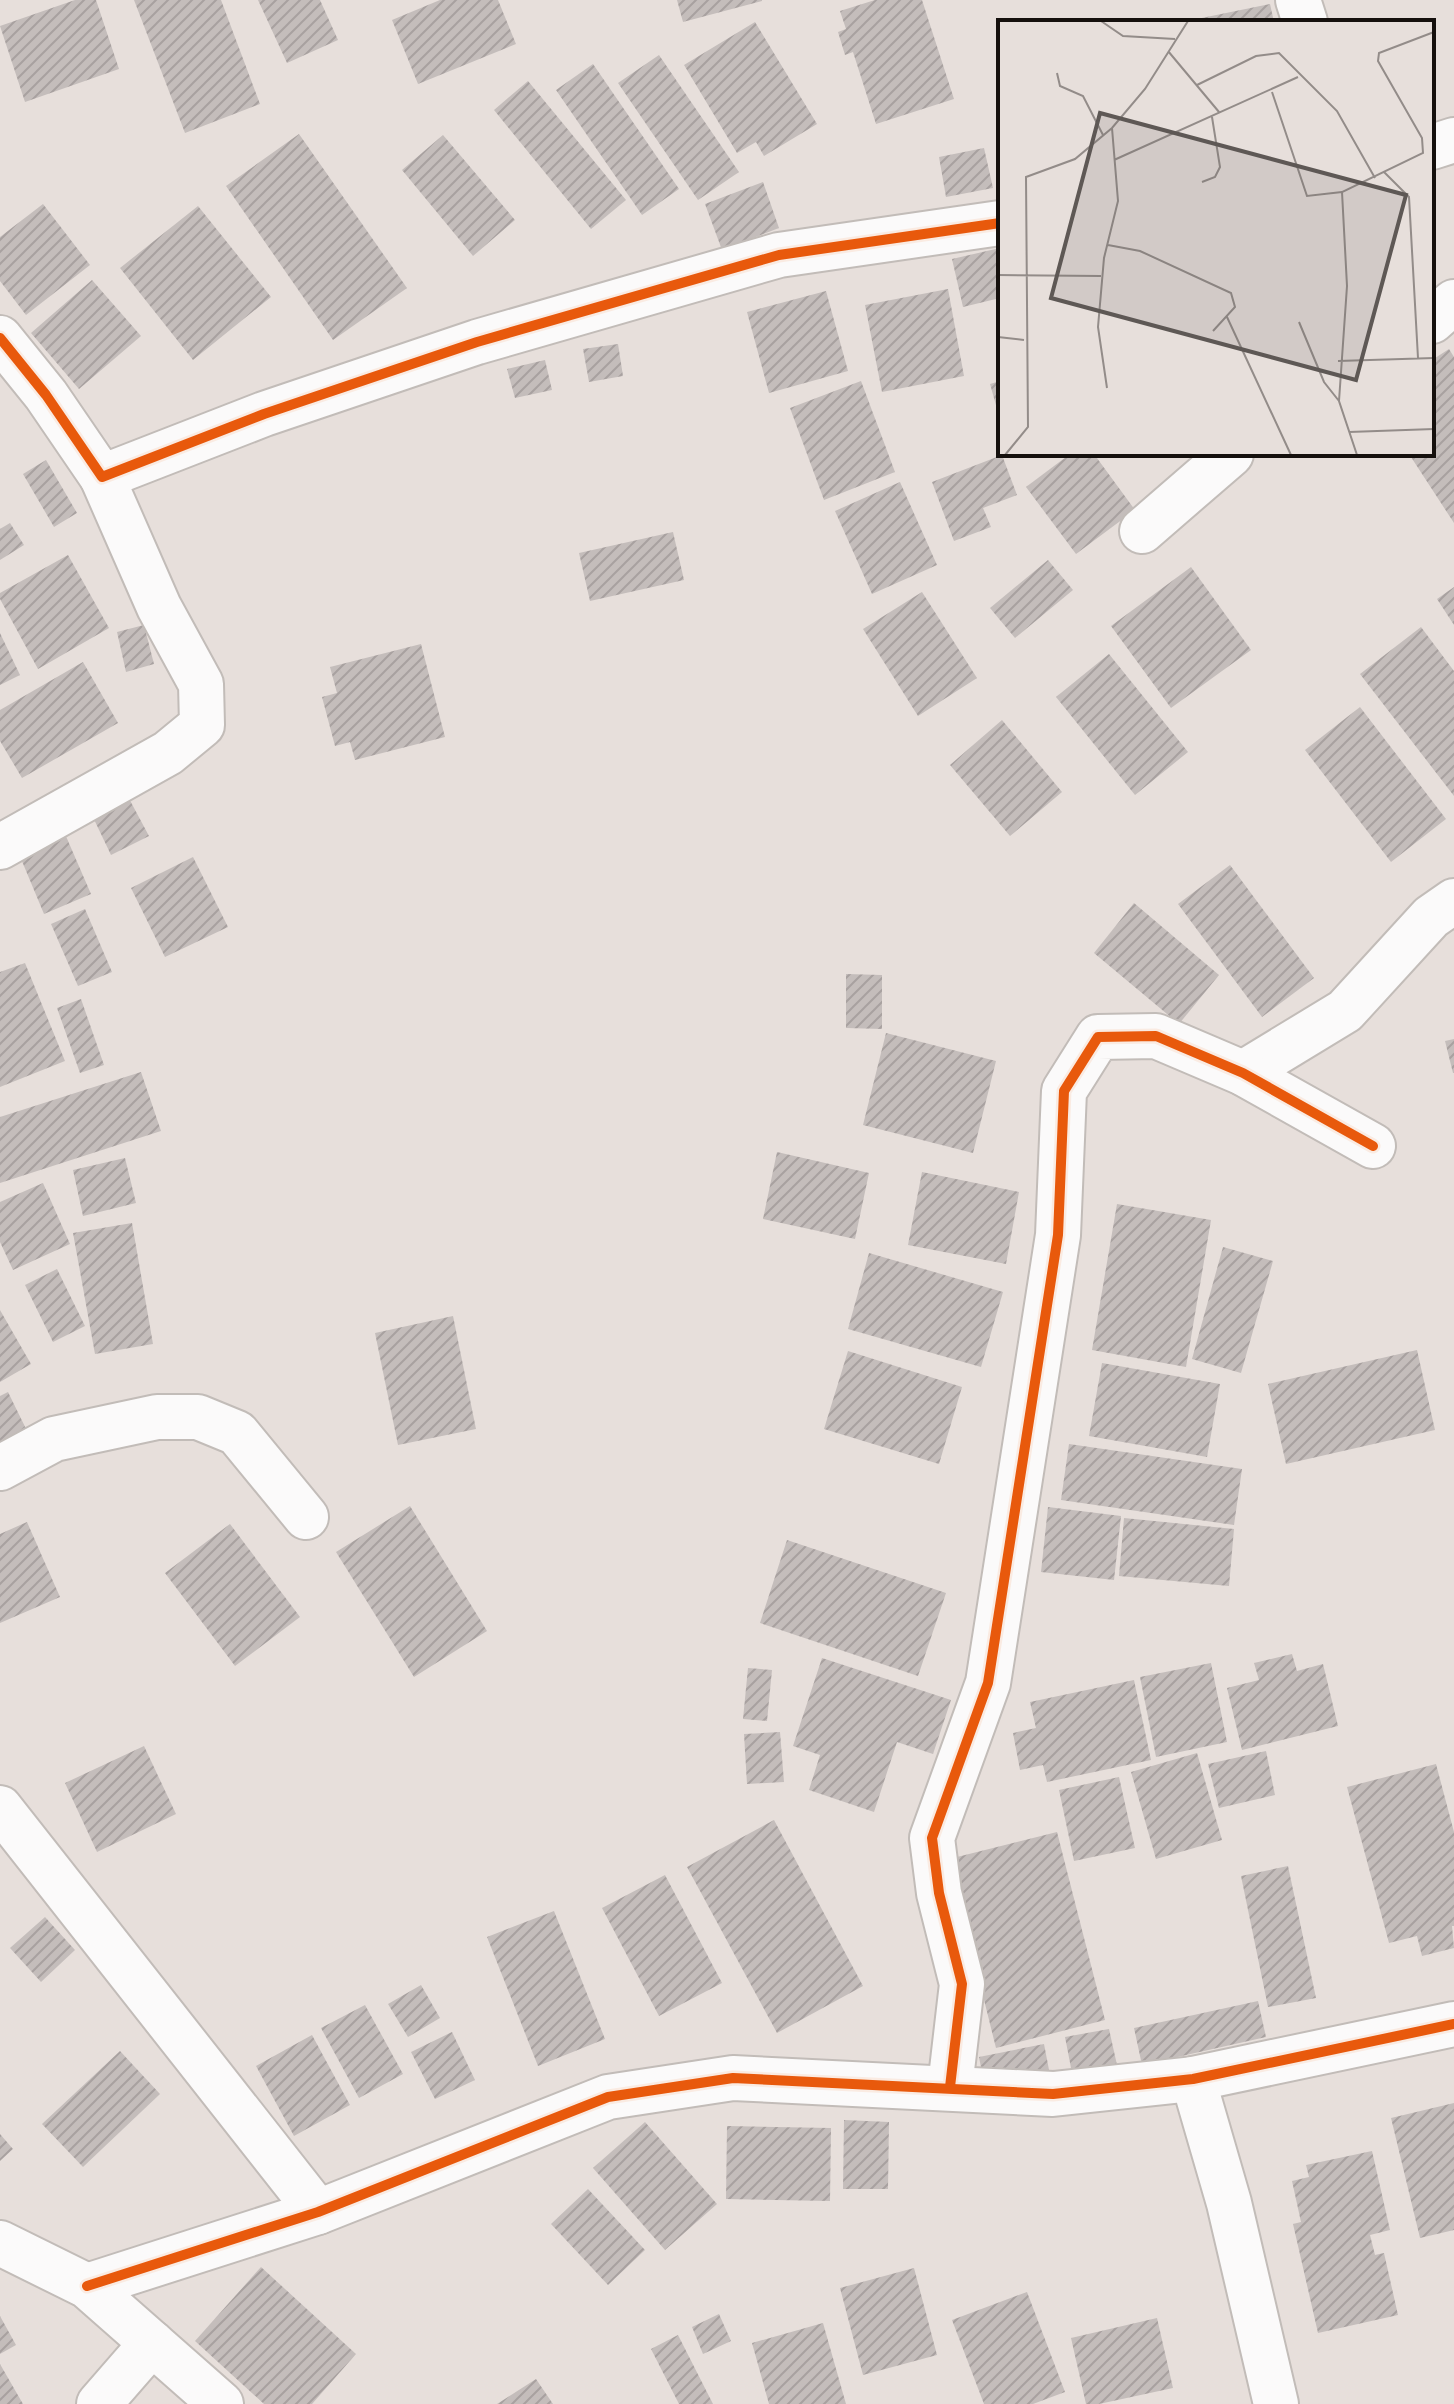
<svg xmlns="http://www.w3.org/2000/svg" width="1454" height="2404" font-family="Georgia,serif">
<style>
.building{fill:url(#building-hatch)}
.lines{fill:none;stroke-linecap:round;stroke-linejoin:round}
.minor-casing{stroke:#c2bcb8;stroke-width:48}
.minor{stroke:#fbfafa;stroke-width:44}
.cycleway-casing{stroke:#faebe2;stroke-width:15}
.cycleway{stroke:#e8590c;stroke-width:10}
.inset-road{fill:none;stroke:#938c89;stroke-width:2}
.view{fill:#5e5855;fill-opacity:0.15;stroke:#5e5855;stroke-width:4}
.inset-edge{fill:none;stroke:#15100d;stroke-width:4}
</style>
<defs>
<pattern id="building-hatch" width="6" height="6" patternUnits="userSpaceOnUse" patternTransform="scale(2)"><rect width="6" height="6" fill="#c4bdbb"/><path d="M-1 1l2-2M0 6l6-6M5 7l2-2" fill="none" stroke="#a8a1a0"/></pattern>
</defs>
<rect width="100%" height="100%" fill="#e7dfdb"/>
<g class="building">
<path d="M75,0H96L119,69L25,102L0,26Z"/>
<path d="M134,0H221L260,104L185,133Z"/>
<path d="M258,0H320L338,40L287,63Z"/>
<path d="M440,0H498L516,44L418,84L392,20Z"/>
<path d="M677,0H762V1L683,22Z"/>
<path d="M875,0H922L954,99L876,124L853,52L845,55L838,32L846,29L840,11Z"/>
<path d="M1270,4L1274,22H1187V21Z"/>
<path d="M755,22L817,124L764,156L756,142L737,153L684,65Z"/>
<path d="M659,55L739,172L698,200L618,83Z"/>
<path d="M593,64L679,189L642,215L556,90Z"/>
<path d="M528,81L626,200L591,229L494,110Z"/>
<path d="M299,134L407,288L333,340L226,186Z"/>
<path d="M443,135L515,220L473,256L402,170Z"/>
<path d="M984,148L993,188L946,197L939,157Z"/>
<path d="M763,182L779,228L722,250L705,204Z"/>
<path d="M43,204L90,265L26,315L0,281V237Z"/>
<path d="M198,206L271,297L193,360L120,268Z"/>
<path d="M1000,248V298L963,307L952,259Z"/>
<path d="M92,280L141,336L79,389L31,333Z"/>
<path d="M948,289L964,376L882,392L865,305Z"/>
<path d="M826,291L848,371L769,393L747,312Z"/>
<path d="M618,344L623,376L589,382L583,349Z"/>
<path d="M1449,349L1454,357V523L1409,454H1432V360Z"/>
<path d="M545,360L552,390L515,398L507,369Z"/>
<path d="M861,381L895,472L824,500L790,408Z"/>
<path d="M1000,381V416H999L990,384Z"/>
<path d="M1070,454H1094L1135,510L1076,554L1026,487Z"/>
<path d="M1002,455L1017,495L983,508L991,527L954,541L932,482Z"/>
<path d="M46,460L77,513L54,527L23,474Z"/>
<path d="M900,482L937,565L872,594L835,511Z"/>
<path d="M10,523L24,545L0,560V529Z"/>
<path d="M673,532L684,580L590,601L579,553Z"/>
<path d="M68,555L109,628L38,669L0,599V593Z"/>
<path d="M1048,560L1073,590L1015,638L990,608Z"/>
<path d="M1191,567L1251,650L1171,708L1111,626Z"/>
<path d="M1454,587V625L1437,599Z"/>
<path d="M922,592L977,678L918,716L863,629Z"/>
<path d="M144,625L154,664L126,672L117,632Z"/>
<path d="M1421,627L1454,671V796L1360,674Z"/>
<path d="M0,633L20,675L0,685Z"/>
<path d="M421,644L445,737L355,760L350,742L335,746L322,697L337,693L330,667Z"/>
<path d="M1109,654L1188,752L1135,795L1056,697Z"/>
<path d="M83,662L118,723L22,778L0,741V710Z"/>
<path d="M1360,707L1446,819L1391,862L1305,750Z"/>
<path d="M1002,720L1062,792L1010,836L950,765Z"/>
<path d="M126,793L149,836L111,855L90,811Z"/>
<path d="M65,834L91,894L44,914L19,854Z"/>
<path d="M193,857L228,927L165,957L131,888Z"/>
<path d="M1230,865L1314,978L1262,1017L1178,904Z"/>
<path d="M1134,903L1219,975L1179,1024L1094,953Z"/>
<path d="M85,909L112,972L78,986L51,924Z"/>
<path d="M25,963L65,1061L0,1087V972Z"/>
<path d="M846,974L882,975V1029L846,1028Z"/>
<path d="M81,999L104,1065L80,1073L57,1008Z"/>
<path d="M886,1033L996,1061L973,1153L863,1125Z"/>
<path d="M1454,1039V1073H1453L1445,1041Z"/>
<path d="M141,1072L161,1131L0,1183V1117Z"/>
<path d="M777,1152L869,1173L855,1239L763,1219Z"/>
<path d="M125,1158L136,1203L83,1216L73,1170Z"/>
<path d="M922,1172L1019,1192L1006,1264L908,1245Z"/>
<path d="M43,1183L70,1244L13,1270L0,1242V1202Z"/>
<path d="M1117,1204L1211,1220L1186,1367L1092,1350Z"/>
<path d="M132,1223L153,1344L95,1354L73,1233Z"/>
<path d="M1223,1247L1273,1261L1241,1373L1192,1359Z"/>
<path d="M869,1253L1003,1292L981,1367L848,1329Z"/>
<path d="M57,1269L85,1326L53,1342L25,1285Z"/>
<path d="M0,1310L31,1364L0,1382Z"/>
<path d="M453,1316L476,1429L398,1445L375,1333Z"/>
<path d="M1417,1350L1435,1430L1286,1464L1268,1384Z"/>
<path d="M848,1351L962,1387L939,1464L824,1429Z"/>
<path d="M1102,1363L1220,1384L1207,1457L1089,1436Z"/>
<path d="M8,1392L31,1439L0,1455V1396Z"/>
<path d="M1069,1444L1242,1469L1234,1525L1061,1500Z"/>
<path d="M410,1506L487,1631L414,1677L336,1552Z"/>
<path d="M1048,1507L1121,1516L1114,1580L1041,1572Z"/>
<path d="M1124,1518L1234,1529L1229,1586L1119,1576Z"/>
<path d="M27,1522L60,1597L0,1623V1534Z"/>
<path d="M230,1524L300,1617L235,1666L165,1573Z"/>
<path d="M787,1540L946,1593L918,1676L760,1623Z"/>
<path d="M1292,1654L1297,1671L1323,1664L1338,1726L1242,1750L1227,1688L1259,1680L1254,1663Z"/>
<path d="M822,1658L951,1700L933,1754L897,1742L874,1812L809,1790L820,1755L793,1746Z"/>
<path d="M1211,1663L1227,1742L1156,1757L1140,1677Z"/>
<path d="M748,1668L772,1670L767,1721L743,1719Z"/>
<path d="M1134,1680L1151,1760L1047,1782L1043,1765L1020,1770L1013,1733L1036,1728L1030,1702Z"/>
<path d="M780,1732L784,1782L747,1784L744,1734Z"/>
<path d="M144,1746L176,1814L97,1852L65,1783Z"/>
<path d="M1266,1751L1275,1795L1219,1808L1208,1764Z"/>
<path d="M1197,1753L1222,1840L1156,1859L1131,1772Z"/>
<path d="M1436,1764L1454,1832V1926H1452L1454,1948L1422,1956L1417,1936L1389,1943L1347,1787Z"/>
<path d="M1119,1777L1135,1848L1074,1861L1059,1790Z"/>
<path d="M774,1820L863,1986L777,2033L687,1867Z"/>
<path d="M1057,1832L1105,2020L996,2048L949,1859Z"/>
<path d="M1288,1866L1316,1998L1268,2007L1241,1876Z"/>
<path d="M665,1875L722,1983L659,2016L602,1908Z"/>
<path d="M554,1911L605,2039L538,2066L487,1937Z"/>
<path d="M45,1917L75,1950L41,1982L10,1948Z"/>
<path d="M421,1985L440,2018L408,2037L388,2004Z"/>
<path d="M1258,2001L1266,2037L1142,2065L1134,2028Z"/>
<path d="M365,2005L403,2074L359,2098L321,2028Z"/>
<path d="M1109,2029L1117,2065L1072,2073L1065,2037Z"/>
<path d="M452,2032L475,2080L435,2099L411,2052Z"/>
<path d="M312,2035L350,2105L294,2136L256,2066Z"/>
<path d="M1044,2044L1050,2075L985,2088L979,2057Z"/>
<path d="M120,2051L160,2094L83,2167L42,2124Z"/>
<path d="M1454,2103V2230L1420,2238L1391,2118Z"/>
<path d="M844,2120L889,2122L888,2189H843Z"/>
<path d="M645,2122L717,2204L665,2250L593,2168Z"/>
<path d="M727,2126L831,2128L830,2201L726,2199Z"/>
<path d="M0,2134L13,2149L0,2161Z"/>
<path d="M1372,2151L1390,2230L1370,2235L1375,2255L1384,2253L1398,2315L1318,2333L1293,2224L1301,2222L1292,2181L1309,2177L1306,2165Z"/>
<path d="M588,2189L645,2250L608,2285L551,2224Z"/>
<path d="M261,2267L356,2354L312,2404H264L195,2341Z"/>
<path d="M914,2268L937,2355L863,2375L840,2288Z"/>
<path d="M1027,2292L1065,2392L1033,2404H984L952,2320Z"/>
<path d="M719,2314L731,2341L703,2354L692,2327Z"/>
<path d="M0,2316L16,2345L0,2354Z"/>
<path d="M1157,2318L1173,2388L1099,2404H1086L1071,2338Z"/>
<path d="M823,2323L846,2404H769L752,2343Z"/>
<path d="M678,2335L713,2404H679L651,2349Z"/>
<path d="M0,2364L23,2404H0Z"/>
<path d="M536,2379L553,2404H497Z"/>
</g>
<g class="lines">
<g class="minor-casing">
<g id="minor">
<path d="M1298,0L1305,22"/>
<path d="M1432,147L1454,140"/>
<path d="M1432,321L1454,302"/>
<path d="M0,338L46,395L102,477L264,414L477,342L779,255L1000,223"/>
<path d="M1142,531L1231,454"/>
<path d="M0,847L168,753L202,725L201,684L159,607L102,477"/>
<path d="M1243,1073L1345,1011L1431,917L1454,901"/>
<path d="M0,1468L54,1439L157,1417H198L237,1433L306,1517"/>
<path d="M0,1808L318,2212"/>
<path d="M1193,2079L1229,2203L1276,2404"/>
<path d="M950,2087L962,1984L939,1893L932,1838L988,1683L1058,1235L1064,1091L1098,1037L1156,1036L1243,1073L1373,1146"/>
<path d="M0,2243L87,2286L221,2404"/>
<path d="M87,2286L318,2212L608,2097L733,2078L1053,2094L1193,2079L1454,2024"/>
<path d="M99,2404L152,2343"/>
</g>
</g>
<use href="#minor" class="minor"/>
<g class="cycleway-casing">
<g id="cycleway">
<path d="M0,338L46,395L102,477L264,414L477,342L779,255L1000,223"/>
<path d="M950,2087L962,1984L939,1893L932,1838L988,1683L1058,1235L1064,1091L1098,1037L1156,1036L1243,1073L1373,1146"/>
<path d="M87,2286L318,2212L608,2097L733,2078L1053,2094L1193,2079L1454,2024"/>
</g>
</g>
<use href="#cycleway" class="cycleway"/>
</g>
<g transform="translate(998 20)">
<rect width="436" height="436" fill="#e7dfdb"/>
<path class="inset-road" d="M103,1L125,16L177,19M170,31L221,92M59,53L62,66L85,76L105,115M199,65L258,36L281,33L339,91L377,158M274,72L309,176L344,172M116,140L300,57M386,152L411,177L420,338M204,162L217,157L222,147L214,97M110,225L142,231L233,273L237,287L215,311M0,255L103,256M229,297L293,435M301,302L326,362L341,381M0,317L26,320M340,341L436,338M109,368L100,307L106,238L120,181L114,108M351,412L436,409M7,435L30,407L28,157L77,139L114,108L147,69L190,1M359,435L341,381L349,266L344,172L425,133L424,118L380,41L381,33L436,12"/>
<path class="view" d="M102,93L408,175L358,360L53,278Z"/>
<rect width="436" height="436" class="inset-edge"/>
</g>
</svg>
